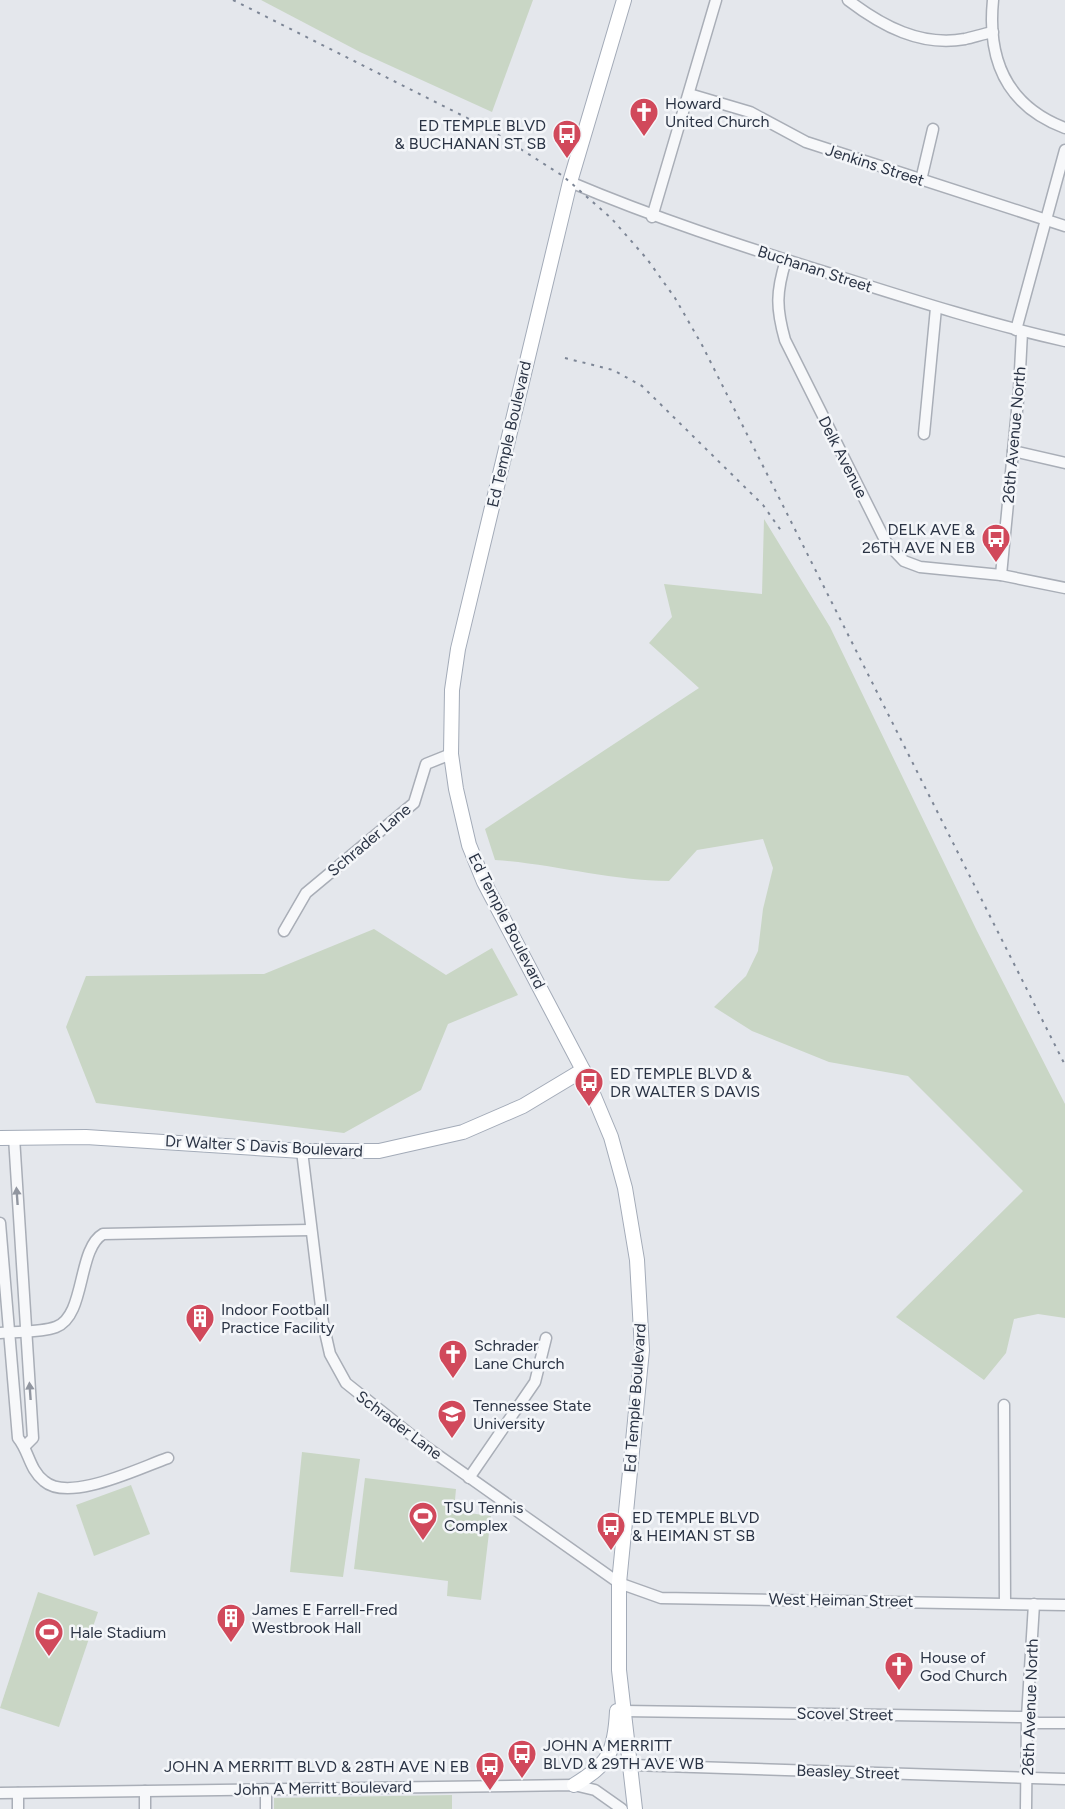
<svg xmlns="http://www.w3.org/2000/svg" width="1065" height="1809" font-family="Figtree,sans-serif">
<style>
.green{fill:#c9d6c5}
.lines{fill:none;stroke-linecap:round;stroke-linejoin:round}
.minor-casing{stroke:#a9aeb7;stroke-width:13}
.major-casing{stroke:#a3abb8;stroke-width:16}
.minor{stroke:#f7f8fa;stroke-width:10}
.major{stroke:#fff;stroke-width:14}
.rail{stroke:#7d8696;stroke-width:2;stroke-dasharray:3 6;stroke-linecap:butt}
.oneway{fill:#9196a0}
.labels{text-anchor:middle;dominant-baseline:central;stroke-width:5;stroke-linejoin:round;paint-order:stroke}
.poi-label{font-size:16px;fill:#2b3445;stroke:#f4f6f9;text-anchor:start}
.street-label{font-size:16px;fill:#2b3445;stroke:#f4f6f9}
</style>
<rect width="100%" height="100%" fill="#e4e7ec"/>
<g class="green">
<path d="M261,0H533L492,112L360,52Z"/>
<path d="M764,519L830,627L977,931L1065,1104V1318L1038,1314L1014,1319L1006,1353L984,1380L896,1317L1023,1191L908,1076L829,1062L752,1031L714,1007L746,976L758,951L763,909L773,868L763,839L697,850L669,881C610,881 554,864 495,860L485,829L699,688L649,643L672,617L664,584L762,594Z"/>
<path d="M374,929L446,975L492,948L518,995L448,1024L421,1090L344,1133L96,1103L66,1027L86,976L264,974Z"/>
<path d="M302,1452L360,1459L343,1577L290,1572Z"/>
<path d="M365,1478L456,1489L454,1511L491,1516L481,1600L447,1596L448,1581L354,1569Z"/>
<path d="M131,1485L150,1534L94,1556L76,1505Z"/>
<path d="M38,1592L98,1612L59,1727L0,1708Z"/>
<path d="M452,1795V1809H274V1798Z"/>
</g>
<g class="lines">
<g class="minor-casing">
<g id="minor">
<path d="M848,0C882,26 921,47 965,39C974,37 983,34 993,32"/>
<path d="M993,0C987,60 1007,106 1065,128"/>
<path d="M689,94L750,112L806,142L1065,226"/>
<path d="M921,180L933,129"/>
<path d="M570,182C655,218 741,246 828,273C907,298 984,323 1065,341"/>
<path d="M652,217L716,0"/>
<path d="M786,260C776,292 776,308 785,340L886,542L904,561L920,567L1001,575L1065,588"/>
<path d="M1016,330L1065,150"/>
<path d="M924,434L936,308"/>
<path d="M1013,451L1065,463"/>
<path d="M1001,575L1019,390L1022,332"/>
<path d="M284,931L306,893L414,803L426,764L451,754"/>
<path d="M14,1137L33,1438L25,1446"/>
<path d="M302,1151L323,1323L330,1354L346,1383L425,1446L619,1583L661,1598L1065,1605"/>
<path d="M0,1223L18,1438C29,1451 29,1469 44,1481C69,1503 139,1468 168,1458"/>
<path d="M0,1333C17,1331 39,1333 56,1327C86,1316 77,1249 103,1234L310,1230"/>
<path d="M1004,1405L1005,1603"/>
<path d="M469,1478L535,1382L546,1338"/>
<path d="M623,1711L1022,1717L1038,1723H1065"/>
<path d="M632,1765L1065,1779"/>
<path d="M266,1789V1809"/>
<path d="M0,1793L574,1785L595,1790L622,1809"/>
<path d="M18,1793V1809"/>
<path d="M145,1809V1791"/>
<path d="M1026,1809L1027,1717L1034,1604"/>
</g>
</g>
<g class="major-casing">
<g id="major">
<path d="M624,0L570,182L458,649L452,690L451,754L456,789L469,845L484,882L583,1070L611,1137L625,1188L637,1260L642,1350L619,1583V1670L635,1809"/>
<path d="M0,1138L86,1137L302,1151H379L463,1132L523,1106L583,1070"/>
<path d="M574,1785C609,1764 615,1752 617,1711"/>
</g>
</g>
<use href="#minor" class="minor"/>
<use href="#major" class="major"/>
<g class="rail">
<path d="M233,0L489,129L563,176L611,218L647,259L675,298L702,345L1065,1065"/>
<path d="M565,358L613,370L642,386L763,505L782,532"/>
</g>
</g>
<defs><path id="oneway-solid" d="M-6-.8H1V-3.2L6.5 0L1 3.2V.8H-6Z" transform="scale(1.5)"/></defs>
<g class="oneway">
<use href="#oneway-solid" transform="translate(17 1196) rotate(-94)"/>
<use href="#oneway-solid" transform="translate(30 1391) rotate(-94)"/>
</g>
<defs>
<g id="church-pin" transform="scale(1.5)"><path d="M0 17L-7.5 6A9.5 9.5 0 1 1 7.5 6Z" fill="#d1495b" stroke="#f4f6f9"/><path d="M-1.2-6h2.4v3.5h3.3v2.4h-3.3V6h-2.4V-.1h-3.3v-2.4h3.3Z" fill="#fff"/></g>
<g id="bus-pin" transform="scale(1.5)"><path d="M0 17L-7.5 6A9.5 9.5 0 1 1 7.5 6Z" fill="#d1495b" stroke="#f4f6f9"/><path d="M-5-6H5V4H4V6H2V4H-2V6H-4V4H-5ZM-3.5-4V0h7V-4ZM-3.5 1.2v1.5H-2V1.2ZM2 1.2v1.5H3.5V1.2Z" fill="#fff"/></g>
<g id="building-pin" transform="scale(1.5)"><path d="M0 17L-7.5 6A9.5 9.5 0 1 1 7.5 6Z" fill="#d1495b" stroke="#f4f6f9"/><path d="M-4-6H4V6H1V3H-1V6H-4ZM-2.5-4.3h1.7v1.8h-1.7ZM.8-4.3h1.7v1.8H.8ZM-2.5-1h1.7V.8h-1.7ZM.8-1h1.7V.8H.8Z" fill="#fff"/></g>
<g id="university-pin" transform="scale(1.5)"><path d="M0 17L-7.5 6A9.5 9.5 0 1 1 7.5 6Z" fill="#d1495b" stroke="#f4f6f9"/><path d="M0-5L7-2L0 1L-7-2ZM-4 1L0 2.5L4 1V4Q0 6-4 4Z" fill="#fff"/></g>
<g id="stadium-pin" transform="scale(1.5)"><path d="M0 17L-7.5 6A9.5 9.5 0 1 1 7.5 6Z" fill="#d1495b" stroke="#f4f6f9"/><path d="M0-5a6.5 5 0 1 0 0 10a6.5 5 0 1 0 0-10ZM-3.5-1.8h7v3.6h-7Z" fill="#fff"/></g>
</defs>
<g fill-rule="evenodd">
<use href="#church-pin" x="644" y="112"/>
<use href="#bus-pin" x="567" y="134"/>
<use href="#bus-pin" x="996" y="538"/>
<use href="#bus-pin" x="589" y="1082"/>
<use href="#building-pin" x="200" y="1318"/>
<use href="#church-pin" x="453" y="1354"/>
<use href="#university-pin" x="452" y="1414"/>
<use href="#stadium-pin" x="423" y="1516"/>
<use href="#bus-pin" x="611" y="1526"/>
<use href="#building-pin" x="231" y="1618"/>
<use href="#stadium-pin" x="49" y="1632"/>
<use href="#church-pin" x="899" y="1666"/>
<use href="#bus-pin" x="522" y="1754"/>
<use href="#bus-pin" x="490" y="1766"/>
</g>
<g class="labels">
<g class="poi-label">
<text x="665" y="103">Howard<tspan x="665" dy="18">United Church</tspan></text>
<text x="546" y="125" text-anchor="end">ED TEMPLE BLVD<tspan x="546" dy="18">&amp; BUCHANAN ST SB</tspan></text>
<text x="975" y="529" text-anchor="end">DELK AVE &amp;<tspan x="975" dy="18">26TH AVE N EB</tspan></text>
<text x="610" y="1073">ED TEMPLE BLVD &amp;<tspan x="610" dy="18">DR WALTER S DAVIS</tspan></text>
<text x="221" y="1309">Indoor Football<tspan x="221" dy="18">Practice Facility</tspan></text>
<text x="474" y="1345">Schrader<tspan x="474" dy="18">Lane Church</tspan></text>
<text x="473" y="1405">Tennessee State<tspan x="473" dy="18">University</tspan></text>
<text x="444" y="1507">TSU Tennis<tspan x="444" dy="18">Complex</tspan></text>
<text x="632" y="1517">ED TEMPLE BLVD<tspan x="632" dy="18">&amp; HEIMAN ST SB</tspan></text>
<text x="252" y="1609">James E Farrell-Fred<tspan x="252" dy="18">Westbrook Hall</tspan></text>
<text x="70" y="1632">Hale Stadium</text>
<text x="920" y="1657">House of<tspan x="920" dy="18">God Church</tspan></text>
<text x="543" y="1745">JOHN A MERRITT<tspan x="543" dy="18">BLVD &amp; 29TH AVE WB</tspan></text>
<text x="469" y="1766" text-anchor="end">JOHN A MERRITT BLVD &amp; 28TH AVE N EB</text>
</g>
<g class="street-label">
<text transform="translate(875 165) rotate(18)">Jenkins Street</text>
<text transform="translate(815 269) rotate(18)">Buchanan Street</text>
<text transform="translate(509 434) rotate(-77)">Ed Temple Boulevard</text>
<text transform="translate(1014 435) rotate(-85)">26th Avenue North</text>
<text transform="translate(843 457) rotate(63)">Delk Avenue</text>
<text transform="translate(369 840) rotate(-40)">Schrader Lane</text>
<text transform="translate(507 921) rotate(63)">Ed Temple Boulevard</text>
<text transform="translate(264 1146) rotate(3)">Dr Walter S Davis Boulevard</text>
<text transform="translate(635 1398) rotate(-86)">Ed Temple Boulevard</text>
<text transform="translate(399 1425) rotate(37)">Schrader Lane</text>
<text transform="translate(841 1600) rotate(1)">West Heiman Street</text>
<text transform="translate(1030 1707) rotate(-88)">26th Avenue North</text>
<text transform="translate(845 1714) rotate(1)">Scovel Street</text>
<text transform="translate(848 1772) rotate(2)">Beasley Street</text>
<text transform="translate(323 1788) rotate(-1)">John A Merritt Boulevard</text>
</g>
</g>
</svg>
